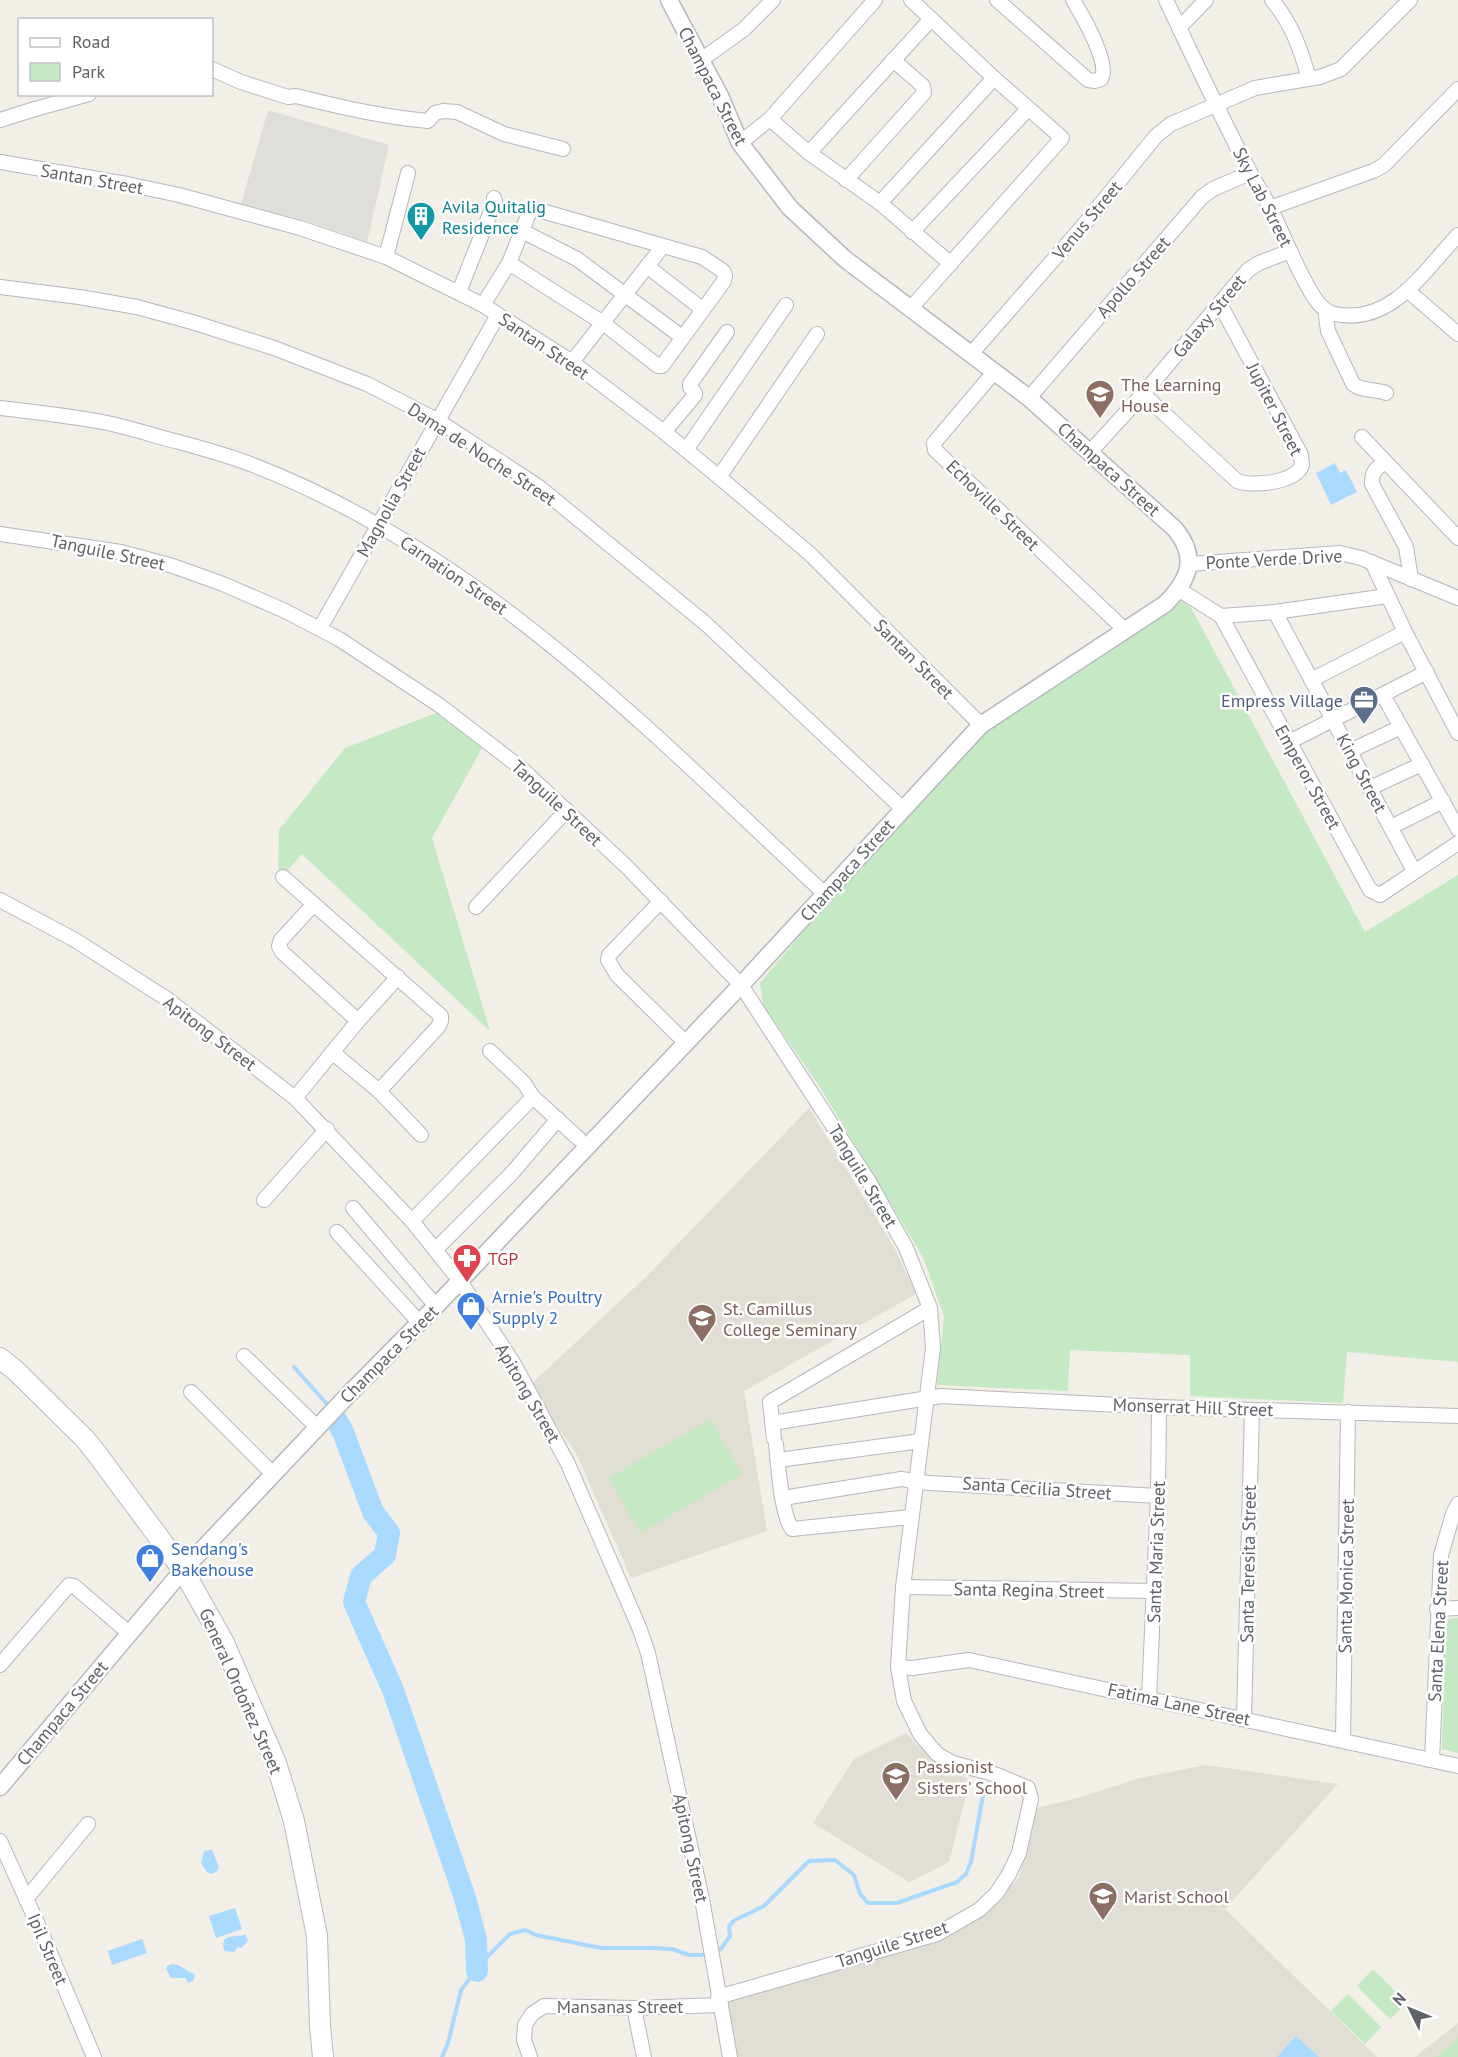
<svg xmlns="http://www.w3.org/2000/svg" width="1458" height="2057" font-family="'PT Sans',sans-serif">
<style>
.industrial{fill:#e0deda}
.education{fill:#e1ded6}
.green{fill:#c5e8c5}
.water{fill:#aadaff}
.lines{fill:none;stroke-linecap:round;stroke-linejoin:round}
.stream{stroke:#aadaff;stroke-width:4}
.river{stroke:#aadaff;stroke-width:22}
.minor-casing{stroke:#b5b8bc;stroke-width:16}
.tertiary-casing{stroke:#b5b8bc;stroke-width:19}
.secondary-casing{stroke:#b6babf;stroke-width:22}
.minor{stroke:#fff;stroke-width:14}
.tertiary{stroke:#fff;stroke-width:16}
.secondary{stroke:#fff;stroke-width:20}
.labels{text-anchor:middle;dominant-baseline:central;stroke-width:5;stroke-linejoin:round;paint-order:stroke}
.street-label{font-size:18px;fill:#5f6368;stroke:#fff}
.culture-label{font-size:18px;fill:#0d838f;stroke:#fff;text-anchor:start}
.education-label{font-size:18px;fill:#785e54;stroke:#fff;text-anchor:start}
.service-label{font-size:18px;fill:#4e5e75;stroke:#fff;text-anchor:end}
.health-label{font-size:18px;fill:#be3a42;stroke:#fff;text-anchor:start}
.shop-label{font-size:18px;fill:#366cbe;stroke:#fff;text-anchor:start}
</style>
<rect width="100%" height="100%" fill="#f1efe8"/>
<path class="industrial" d="M268,110L389,145L367,242L304,220L241,204Z"/>
<g class="education">
<path d="M809,1108L894,1247L916,1294L744,1391L767,1531L631,1578L576,1453L529,1386L647,1276Z"/>
<path d="M906,1733L932,1760L970,1780L949,1862L909,1882L813,1823L854,1759Z"/>
<path d="M1206,1765L1338,1784L1225,1909L1377,2057H735L724,2001L955,1934L1019,1878L1036,1808L1078,1798L1140,1778Z"/>
<path d="M1458,2023V2057H1415Z"/>
</g>
<g class="green">
<path d="M1179,597L1189,604L1365,932L1458,875V1362L1347,1352L1343,1403L1190,1396V1355L1070,1350L1068,1391L937,1385L944,1316L923,1257L818,1084L763,1005L760,983L830,900L993,725L1093,663L1142,630Z"/>
<path d="M436,713L482,748L432,838L490,1031L302,854L278,881L279,830L345,748Z"/>
<path d="M710,1419L742,1474L640,1533L609,1478Z"/>
<path d="M1458,1618V1753L1442,1749L1446,1619Z"/>
<path d="M1373,1969L1407,2003L1390,2019L1357,1986Z"/>
<path d="M1348,1994L1381,2027L1365,2044L1331,2011Z"/>
<path d="M1458,2038V2057H1436Z"/>
</g>
<g class="water">
<path d="M1335,463L1340,473L1346,470L1357,492L1331,505L1316,473Z"/>
<path d="M209,1850H212L219,1867L217,1871L212,1874L207,1872L201,1863L204,1851Z"/>
<path d="M235,1908L242,1929L216,1938L209,1916Z"/>
<path d="M246,1935L248,1941L241,1948L238,1947L234,1952L225,1951L223,1947L224,1940L228,1937Z"/>
<path d="M142,1939L147,1953L112,1965L108,1951Z"/>
<path d="M172,1964C184,1965 185,1972 193,1973L195,1976L193,1981L188,1983L185,1978H171L166,1969L167,1966Z"/>
<path d="M1296,2036L1319,2057H1277Z"/>
</g>
<g class="lines">
<g class="stream">
<path d="M294,1367L326,1403"/>
<path d="M442,2057L448,2043L461,1990L485,1959L510,1934L525,1930L536,1935L601,1948H652L672,1949L689,1955H702L721,1949L730,1936L729,1926L735,1920L764,1906L809,1861L835,1860L854,1875L860,1894L868,1903H897L957,1882L966,1874L971,1862L985,1784"/>
</g>
<path class="river" d="M337,1421L343,1432L373,1512L389,1533L385,1555L361,1576L354,1602L393,1690L464,1895L476,1939L477,1971"/>
<g class="minor-casing">
<g id="minor">
<path d="M997,0L1088,80L1095,81L1101,79C1111,64 1082,15 1073,0"/>
<path d="M1166,0C1193,57 1220,115 1250,172C1256,184 1264,195 1270,208C1285,237 1296,269 1314,297C1319,305 1326,312 1335,314C1391,326 1425,270 1458,235"/>
<path d="M1272,0C1292,24 1301,50 1309,79"/>
<path d="M1179,28L1206,0"/>
<path d="M701,60L743,30L773,0"/>
<path d="M212,69L241,82L288,97L296,96C340,107 383,117 428,121L435,113L443,111L457,112L504,134L563,149"/>
<path d="M770,119L809,153L880,203L951,264"/>
<path d="M0,120L35,109L89,94"/>
<path d="M740,143L770,119L875,0"/>
<path d="M809,153L931,19"/>
<path d="M0,162L127,184L179,195L300,228L386,257L483,305L572,362L664,432L719,477L810,554L981,725"/>
<path d="M846,180L924,93L923,86L893,60"/>
<path d="M880,203L994,78"/>
<path d="M1270,208L1373,171L1384,165L1458,89"/>
<path d="M522,231L577,259L682,337"/>
<path d="M912,232L1028,109"/>
<path d="M386,257L408,173"/>
<path d="M647,266L702,309"/>
<path d="M0,287L79,297L137,307L192,322L274,348L367,384L437,420L539,487L705,623L903,809"/>
<path d="M1407,290L1458,334"/>
<path d="M459,292L495,201L494,198"/>
<path d="M483,305L509,263L529,213L535,209L702,257L723,271L725,275L724,281L662,366H658L603,323L509,263"/>
<path d="M910,309L1062,138L994,78L911,0"/>
<path d="M1325,309L1328,331L1353,384C1361,391 1375,389 1386,393"/>
<path d="M971,354L1082,227L1156,136L1171,124L1255,88L1320,77L1341,69L1410,0"/>
<path d="M572,362L663,246"/>
<path d="M995,371L934,443L935,450L1125,630"/>
<path d="M1143,394L1237,481C1251,487 1296,483 1302,465C1302,464 1301,456 1301,455L1220,304"/>
<path d="M1029,398L1202,197L1213,189L1250,173"/>
<path d="M0,408C36,412 72,416 107,423C131,428 155,436 179,442C201,448 223,454 245,462C475,548 649,730 825,894"/>
<path d="M664,432L695,395V393L690,387V384L727,332"/>
<path d="M1362,437L1458,538"/>
<path d="M686,450L786,305"/>
<path d="M1091,451L1143,394L1248,270L1259,263L1290,251"/>
<path d="M1385,462C1375,469 1372,472 1372,484L1406,547L1411,579"/>
<path d="M719,477L817,334"/>
<path d="M0,534L121,552L173,566L223,584L283,610L339,639L439,705L521,768L627,867L741,985L868,1180L906,1248L930,1308L933,1348L903,1587L898,1667L904,1701L920,1734L937,1754L953,1763L997,1775L1028,1788L1031,1799L1019,1853L1009,1874L996,1894L979,1910L937,1934L718,1997"/>
<path d="M1372,562L1405,632L1458,733"/>
<path d="M1190,564L1340,553L1361,558L1458,598"/>
<path d="M1178,589L1221,616L1370,890L1380,895L1458,843"/>
<path d="M1275,612L1414,871"/>
<path d="M1221,616L1275,612L1387,596"/>
<path d="M320,628L498,315"/>
<path d="M1311,680L1405,632"/>
<path d="M1383,695L1458,829"/>
<path d="M1289,742L1427,672"/>
<path d="M1350,751L1401,727"/>
<path d="M1370,788L1422,764"/>
<path d="M1391,827L1443,801"/>
<path d="M283,877L441,1016V1021L438,1027L379,1091"/>
<path d="M0,900L75,940L167,999L295,1098L412,1221L460,1281L514,1364L568,1464L639,1627L648,1653L702,1899L730,2057"/>
<path d="M661,901L609,955L608,960L617,975L686,1043"/>
<path d="M313,905L281,940L279,946L282,952L358,1021"/>
<path d="M476,907L567,810"/>
<path d="M490,1051L524,1083L533,1097L579,1139"/>
<path d="M332,1052L379,1091L421,1135"/>
<path d="M295,1098L358,1021L398,977"/>
<path d="M264,1200L327,1129"/>
<path d="M353,1208L436,1306"/>
<path d="M412,1221L533,1097"/>
<path d="M337,1232L419,1322"/>
<path d="M436,1249L512,1173L558,1119"/>
<path d="M244,1356L317,1427"/>
<path d="M191,1392L273,1474"/>
<path d="M772,1423L941,1396L1159,1407L1458,1416"/>
<path d="M774,1439L770,1402L930,1308"/>
<path d="M776,1444C778,1464 781,1514 792,1529L911,1517"/>
<path d="M778,1460L921,1441"/>
<path d="M783,1498L901,1479L929,1483L1158,1496"/>
<path d="M903,1587L1155,1591"/>
<path d="M1437,1609L1458,1608"/>
<path d="M0,1665L69,1585L74,1586L129,1633"/>
<path d="M898,1667L912,1668L969,1660L1458,1766"/>
<path d="M1149,1698L1158,1496L1159,1407"/>
<path d="M1244,1719L1252,1410"/>
<path d="M1343,1740L1348,1412"/>
<path d="M1432,1760L1441,1555L1453,1514L1458,1504"/>
<path d="M0,1841L43,1936L94,2057"/>
<path d="M26,1899L88,1824"/>
<path d="M634,2008L644,2057"/>
<path d="M530,2057L524,2040L525,2025L532,2014L544,2006L634,2008L721,2005"/>
</g>
</g>
<g class="tertiary-casing">
<path id="tertiary" d="M0,1787L183,1570L348,1395L436,1306L741,985L981,725L1165,604C1190,579 1198,557 1175,529L1029,398L845,259L790,208L740,143L720,96L669,0"/>
</g>
<g class="secondary-casing">
<path id="secondary" d="M0,1358L16,1371L85,1439L97,1454L183,1570L223,1641L276,1763L294,1821L317,1936L320,2026L323,2057"/>
</g>
<use href="#minor" class="minor"/>
<use href="#tertiary" class="tertiary"/>
<use href="#secondary" class="secondary"/>
</g>
<defs>
<g id="building-pin" transform="scale(1.5)"><path d="M0 17L-7.5 6A9.5 9.5 0 1 1 7.5 6Z" fill="#0f9aa8" stroke="#fff"/><path d="M-4-6H4V6H1V3H-1V6H-4ZM-2.5-4.3h1.7v1.8h-1.7ZM.8-4.3h1.7v1.8H.8ZM-2.5-1h1.7V.8h-1.7ZM.8-1h1.7V.8H.8Z" fill="#fff"/></g>
<g id="school-pin" transform="scale(1.5)"><path d="M0 17L-7.5 6A9.5 9.5 0 1 1 7.5 6Z" fill="#8d6e63" stroke="#fff"/><path d="M0-5L7-2L0 1L-7-2ZM-4 1L0 2.5L4 1V4Q0 6-4 4Z" fill="#fff"/></g>
<g id="office-pin" transform="scale(1.5)"><path d="M0 17L-7.5 6A9.5 9.5 0 1 1 7.5 6Z" fill="#5c6f8a" stroke="#fff"/><path d="M-6-3h4V-5.5h4V-3h4V5H-6ZM-1-4.5V-3h2v-1.5ZM-6 0V1H6V0Z" fill="#fff"/></g>
<g id="pharmacy-pin" transform="scale(1.5)"><path d="M0 17L-7.5 6A9.5 9.5 0 1 1 7.5 6Z" fill="#e0444e" stroke="#fff"/><path d="M-2-6h4v4h4v4h-4v4h-4v-4h-4v-4h4Z" fill="#fff"/></g>
<g id="shop-pin" transform="scale(1.5)"><path d="M0 17L-7.5 6A9.5 9.5 0 1 1 7.5 6Z" fill="#3f7fe0" stroke="#fff"/><path d="M-5-2.5h2.3a2.7 3.5 0 0 1 5.4 0H5L5.5 6h-11ZM-1.5-2.5h3a1.5 2.3 0 0 0-3 0Z" fill="#fff"/></g>
<g id="university-pin" transform="scale(1.5)"><path d="M0 17L-7.5 6A9.5 9.5 0 1 1 7.5 6Z" fill="#8d6e63" stroke="#fff"/><path d="M0-5L7-2L0 1L-7-2ZM-4 1L0 2.5L4 1V4Q0 6-4 4Z" fill="#fff"/></g>
</defs>
<g fill-rule="evenodd">
<use href="#building-pin" x="421" y="216"/>
<use href="#school-pin" x="1100" y="394"/>
<use href="#office-pin" x="1364" y="700"/>
<use href="#pharmacy-pin" x="467" y="1258"/>
<use href="#shop-pin" x="471" y="1306"/>
<use href="#university-pin" x="702" y="1318"/>
<use href="#shop-pin" x="150" y="1558"/>
<use href="#school-pin" x="896" y="1776"/>
<use href="#school-pin" x="1103" y="1896"/>
</g>
<g class="labels">
<g class="street-label">
<text transform="translate(713 86) rotate(63)">Champaca Street</text>
<text transform="translate(92 179) rotate(10)">Santan Street</text>
<text transform="translate(1263 197) rotate(63)">Sky Lab Street</text>
<text transform="translate(1087 220) rotate(-50)">Venus Street</text>
<text transform="translate(1133 277) rotate(-49)">Apollo Street</text>
<text transform="translate(1209 316) rotate(-50)">Galaxy Street</text>
<text transform="translate(544 346) rotate(34)">Santan Street</text>
<text transform="translate(1275 409) rotate(63)">Jupiter Street</text>
<text transform="translate(482 454) rotate(33)">Dama de Noche Street</text>
<text transform="translate(1109 469) rotate(42)">Champaca Street</text>
<text transform="translate(391 502) rotate(-61)">Magnolia Street</text>
<text transform="translate(993 505) rotate(44)">Echoville Street</text>
<text transform="translate(108 552) rotate(12)">Tanguile Street</text>
<text transform="translate(1274 559) rotate(-3)">Ponte Verde Drive</text>
<text transform="translate(454 575) rotate(34)">Carnation Street</text>
<text transform="translate(914 659) rotate(45)">Santan Street</text>
<text transform="translate(1362 773) rotate(62)">King Street</text>
<text transform="translate(1308 777) rotate(61)">Emperor Street</text>
<text transform="translate(557 803) rotate(43)">Tanguile Street</text>
<text transform="translate(847 870) rotate(-48)">Champaca Street</text>
<text transform="translate(210 1033) rotate(37)">Apitong Street</text>
<text transform="translate(863 1176) rotate(59)">Tanguile Street</text>
<text transform="translate(389 1354) rotate(-45)">Champaca Street</text>
<text transform="translate(528 1393) rotate(60)">Apitong Street</text>
<text transform="translate(1193 1407) rotate(2)">Monserrat Hill Street</text>
<text transform="translate(1037 1488) rotate(4)">Santa Cecilia Street</text>
<text transform="translate(1156 1552) rotate(-88)">Santa Maria Street</text>
<text transform="translate(1248 1564) rotate(-89)">Santa Teresita Street</text>
<text transform="translate(1346 1576) rotate(-89)">Santa Monica Street</text>
<text transform="translate(1029 1590) rotate(1)">Santa Regina Street</text>
<text transform="translate(1438 1631) rotate(-87)">Santa Elena Street</text>
<text transform="translate(241 1691) rotate(66)">General Ordoñez Street</text>
<text transform="translate(1179 1704) rotate(12)">Fatima Lane Street</text>
<text transform="translate(62 1713) rotate(-50)">Champaca Street</text>
<text transform="translate(691 1848) rotate(78)">Apitong Street</text>
<text transform="translate(892 1944) rotate(-18)">Tanguile Street</text>
<text transform="translate(48 1949) rotate(67)">Ipil Street</text>
<text x="620" y="2006">Mansanas Street</text>
</g>
<g class="culture-label">
<text x="442" y="206">Avila Quitalig<tspan x="442" dy="21">Residence</tspan></text>
</g>
<g class="education-label">
<text x="1121" y="384">The Learning<tspan x="1121" dy="21">House</tspan></text>
<text x="723" y="1308">St. Camillus<tspan x="723" dy="21">College Seminary</tspan></text>
<text x="917" y="1766">Passionist<tspan x="917" dy="21">Sisters' School</tspan></text>
<text x="1124" y="1896">Marist School</text>
</g>
<g class="service-label">
<text x="1343" y="700">Empress Village</text>
</g>
<g class="health-label">
<text x="488" y="1258">TGP</text>
</g>
<g class="shop-label">
<text x="492" y="1296">Arnie's Poultry<tspan x="492" dy="21">Supply 2</tspan></text>
<text x="171" y="1548">Sendang's<tspan x="171" dy="21">Bakehouse</tspan></text>
</g>
</g>
<rect x="18" y="18" width="195" height="78" fill="#ffffff" stroke="#bfc1c3" stroke-width="1.5"/>
<rect x="30" y="38" width="30" height="9" fill="#ffffff" stroke="#bfc1c3" stroke-width="1.5"/>
<text x="72" y="48" font-size="18" fill="#5f6368">Road</text>
<rect x="30" y="63" width="30" height="18" fill="#c5e8c5" stroke="#bfc1c3" stroke-width="1.5"/>
<text x="72" y="78" font-size="18" fill="#5f6368">Park</text>
<g transform="translate(1410 2009) rotate(313)" stroke="#ffffff" stroke-width="4.5" paint-order="stroke">
<path d="M0-4.5L10 22L0 15L-10 22Z" fill="#5f6368"/>
<text y="-9" font-size="16" font-weight="bold" text-anchor="middle" fill="#5f6368">N</text>
</g>
</svg>
